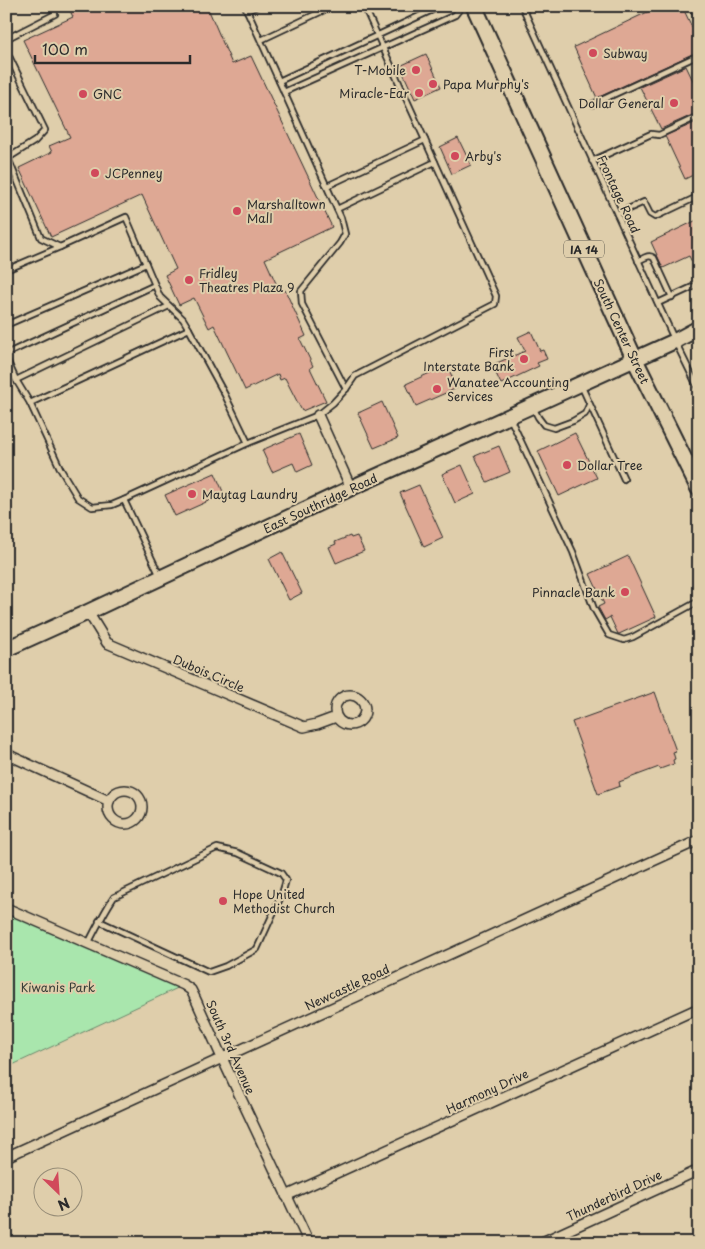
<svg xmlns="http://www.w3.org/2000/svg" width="705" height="1249" font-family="'Playpen Sans',sans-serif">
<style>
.green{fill:#a9e6ad;stroke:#6a886c}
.building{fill:#dea894;stroke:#2b2b2b}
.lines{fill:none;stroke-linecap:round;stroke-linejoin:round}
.lane-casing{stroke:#2b2b2b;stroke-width:8}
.street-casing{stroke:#2b2b2b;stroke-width:12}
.secondary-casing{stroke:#2b2b2b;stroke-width:18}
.primary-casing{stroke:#2b2b2b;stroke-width:19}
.lane{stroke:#dfceab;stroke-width:4.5}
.street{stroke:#dfceab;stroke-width:9}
.secondary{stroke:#dfceab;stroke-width:14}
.primary{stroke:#dfceab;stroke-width:15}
.poi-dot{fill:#d1495b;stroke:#dfceab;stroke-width:2}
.labels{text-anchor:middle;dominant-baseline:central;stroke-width:4;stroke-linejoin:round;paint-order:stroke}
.shield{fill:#dfceab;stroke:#615c51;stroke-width:1}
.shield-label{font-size:11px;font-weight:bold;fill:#2b2b2b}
.poi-label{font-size:12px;fill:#2b2b2b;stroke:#dfceab;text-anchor:start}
.street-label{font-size:12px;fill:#2b2b2b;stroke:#dfceab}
.park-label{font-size:12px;fill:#383e38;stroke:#dfceab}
</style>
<rect width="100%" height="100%" fill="#dfceab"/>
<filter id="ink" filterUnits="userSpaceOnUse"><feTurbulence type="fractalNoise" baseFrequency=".02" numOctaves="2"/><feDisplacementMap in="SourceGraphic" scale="10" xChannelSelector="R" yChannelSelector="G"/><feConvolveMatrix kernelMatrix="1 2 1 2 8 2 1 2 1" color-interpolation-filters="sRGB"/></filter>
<g filter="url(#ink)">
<path class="green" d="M6,908L184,985L6,1068Z"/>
<g class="building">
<path d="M68,6H207L232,64L251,56L332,227L265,259L280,292L285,290L306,336L300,339L313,366L310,368L326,401L302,411L285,378L280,380L278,374L245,390L214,325L209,328L194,298L179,305L165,275L176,269L142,195L51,237L19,168L52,152L49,146L70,137L23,40L73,17Z"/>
<path d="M660,6H682L699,42V51L597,98L574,47Z"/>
<path d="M426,54L441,87L415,99L400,66Z"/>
<path d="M686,66L699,93V112L661,129L640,87Z"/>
<path d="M699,121V172L685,179L665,136Z"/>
<path d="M458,138L471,165L452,174L440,147Z"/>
<path d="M699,219V258L692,262L689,256L663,268L651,242Z"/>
<path d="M531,331L540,351L543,350L547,359L537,363L539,366L501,384L492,365L525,351L518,337Z"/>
<path d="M447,365L457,388L416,406L406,384Z"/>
<path d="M382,402L398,438L374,448L358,413Z"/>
<path d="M575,433L597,478L559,496L538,451Z"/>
<path d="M299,434L312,465L297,472L293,463L272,472L262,450Z"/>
<path d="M499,446L510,472L487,482L475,456Z"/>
<path d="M462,465L475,494L455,503L442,474Z"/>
<path d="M215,473L224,494L175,516L165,495Z"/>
<path d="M419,485L443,538L424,547L400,493Z"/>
<path d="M350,536L351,538L357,536L364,551L336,563L329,547L336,544L335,542Z"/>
<path d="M282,552L302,593L289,600L269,559Z"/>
<path d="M628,556L656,617L619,634H618L610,617L605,620L598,607L604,604L590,574Z"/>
<path d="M655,692L676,751L673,752L675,759L673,760L674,764L660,769L659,767L619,782L620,786L598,794L572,722Z"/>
</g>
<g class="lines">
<g class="lane-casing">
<g id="lane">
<path d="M245,6L341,218L345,234L340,243L301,291L302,304L346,389"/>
<path d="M522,6L675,341L699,390"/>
<path d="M692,6L699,20"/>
<path d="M6,7L8,6"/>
<path d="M247,11L257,6"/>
<path d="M6,39L55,14L51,6"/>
<path d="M261,40L333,6"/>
<path d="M6,50L45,130L35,141L8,158L41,238L60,247L126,217L160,297L183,319L189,329L225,395L248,443L318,415L333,403L346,389L355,376L495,304L496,296L364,6"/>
<path d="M279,81L441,6"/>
<path d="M284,92L455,15L462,6"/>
<path d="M593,104L699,55"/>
<path d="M592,161L651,134L659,135L699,116"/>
<path d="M327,186L425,140"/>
<path d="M337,209L435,162"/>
<path d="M617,214L644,202L650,214L655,217L699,196"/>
<path d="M638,261C644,258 649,254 654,258L672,297"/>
<path d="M6,270L60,247"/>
<path d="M658,303L699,284"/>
<path d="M6,325L146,264"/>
<path d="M6,354L155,285"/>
<path d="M6,358L16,380L30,403L61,470L78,498L92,507L112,505L124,500"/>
<path d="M16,380L169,306"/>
<path d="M581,385L624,479"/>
<path d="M30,403L189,329"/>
<path d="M533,407L538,417L544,425L554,428L573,421L585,414L589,405"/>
<path d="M510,418L573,552L594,609L609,635L624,640L633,637L699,601"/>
<path d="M160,576L124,500L248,443"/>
<path d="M88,944C96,928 104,912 114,897L217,848L238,853L281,873L286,880L282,894L257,949L226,966L209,972L99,921"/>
</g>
</g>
<g class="street-casing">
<g id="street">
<path d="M318,415L351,488"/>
<path d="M88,612L107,643L304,727L317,724L336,717"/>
<circle cx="350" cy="710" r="15"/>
<path d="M6,753L13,757L109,801"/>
<circle cx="125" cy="807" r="17"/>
<path d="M6,908L184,985L191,990L196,1000L222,1058L309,1243"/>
<path d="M6,1157L699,840"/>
<path d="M286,1196L699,1008"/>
<path d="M540,1243L699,1170"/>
</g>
</g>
<g class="secondary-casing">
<path id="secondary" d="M6,649L88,612L351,488L675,341L699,328"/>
</g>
<g class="primary-casing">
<path id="primary" d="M474,6L635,360L699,489"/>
</g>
<use href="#lane" class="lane"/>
<use href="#street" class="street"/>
<use href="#secondary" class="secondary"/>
<use href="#primary" class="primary"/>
</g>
</g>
<g class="poi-dot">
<circle cx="593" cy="53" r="5"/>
<circle cx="416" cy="70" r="5"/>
<circle cx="433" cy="84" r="5"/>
<circle cx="419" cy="93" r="5"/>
<circle cx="83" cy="94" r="5"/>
<circle cx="674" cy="103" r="5"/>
<circle cx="455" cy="156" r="5"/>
<circle cx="95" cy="173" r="5"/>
<circle cx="237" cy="211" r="5"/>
<circle cx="189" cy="280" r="5"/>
<circle cx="524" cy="359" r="5"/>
<circle cx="437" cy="389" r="5"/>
<circle cx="567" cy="465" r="5"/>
<circle cx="192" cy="494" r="5"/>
<circle cx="625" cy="592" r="5"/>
<circle cx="223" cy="901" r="5"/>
</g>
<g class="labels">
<rect class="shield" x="564" y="240.5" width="40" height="17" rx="4"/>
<g class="shield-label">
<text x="584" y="249">IA 14</text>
</g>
<g class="poi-label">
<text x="603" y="53">Subway</text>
<text x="406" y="70" text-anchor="end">T-Mobile</text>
<text x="443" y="84">Papa Murphy's</text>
<text x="409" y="93" text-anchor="end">Miracle-Ear</text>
<text x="93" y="94">GNC</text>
<text x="664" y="103" text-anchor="end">Dollar General</text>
<text x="465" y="156">Arby's</text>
<text x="105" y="173">JCPenney</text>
<text x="247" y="204">Marshalltown<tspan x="247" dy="14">Mall</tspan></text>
<text x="199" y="273">Fridley<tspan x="199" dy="14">Theatres Plaza 9</tspan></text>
<text x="514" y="352" text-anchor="end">First<tspan x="514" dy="14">Interstate Bank</tspan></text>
<text x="447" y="382">Wanatee Accounting<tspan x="447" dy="14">Services</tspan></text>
<text x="577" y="465">Dollar Tree</text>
<text x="202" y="494">Maytag Laundry</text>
<text x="615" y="592" text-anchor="end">Pinnacle Bank</text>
<text x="233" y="894">Hope United<tspan x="233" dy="14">Methodist Church</tspan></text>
</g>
<g class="street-label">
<text transform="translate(619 194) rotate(65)">Frontage Road</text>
<text transform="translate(622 331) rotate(65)">South Center Street</text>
<text transform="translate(320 503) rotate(-25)">East Southridge Road</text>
<text transform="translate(209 673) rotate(23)">Dubois Circle</text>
<text transform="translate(347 987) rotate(-25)">Newcastle Road</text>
<text transform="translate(231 1047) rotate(66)">South 3rd Avenue</text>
<text transform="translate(487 1091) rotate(-25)">Harmony Drive</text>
<text transform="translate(614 1195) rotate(-25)">Thunderbird Drive</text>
</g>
<g class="park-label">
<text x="58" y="987">Kiwanis Park</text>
</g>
</g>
<rect width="705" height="1249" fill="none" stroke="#dfceab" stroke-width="25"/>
<rect x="12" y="12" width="680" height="1224" fill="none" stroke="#2b2b2b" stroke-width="2" filter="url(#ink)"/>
<g transform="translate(58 1192) rotate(155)"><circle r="24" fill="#dfceab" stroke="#978d78"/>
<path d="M0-4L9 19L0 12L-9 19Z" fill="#d1495b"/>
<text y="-8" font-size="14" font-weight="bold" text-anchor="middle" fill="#2b2b2b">N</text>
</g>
<path d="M35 55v8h155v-8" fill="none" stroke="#2b2b2b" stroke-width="2.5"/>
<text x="42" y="55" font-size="15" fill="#2b2b2b" stroke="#dfceab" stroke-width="4" paint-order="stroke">100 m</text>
</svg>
